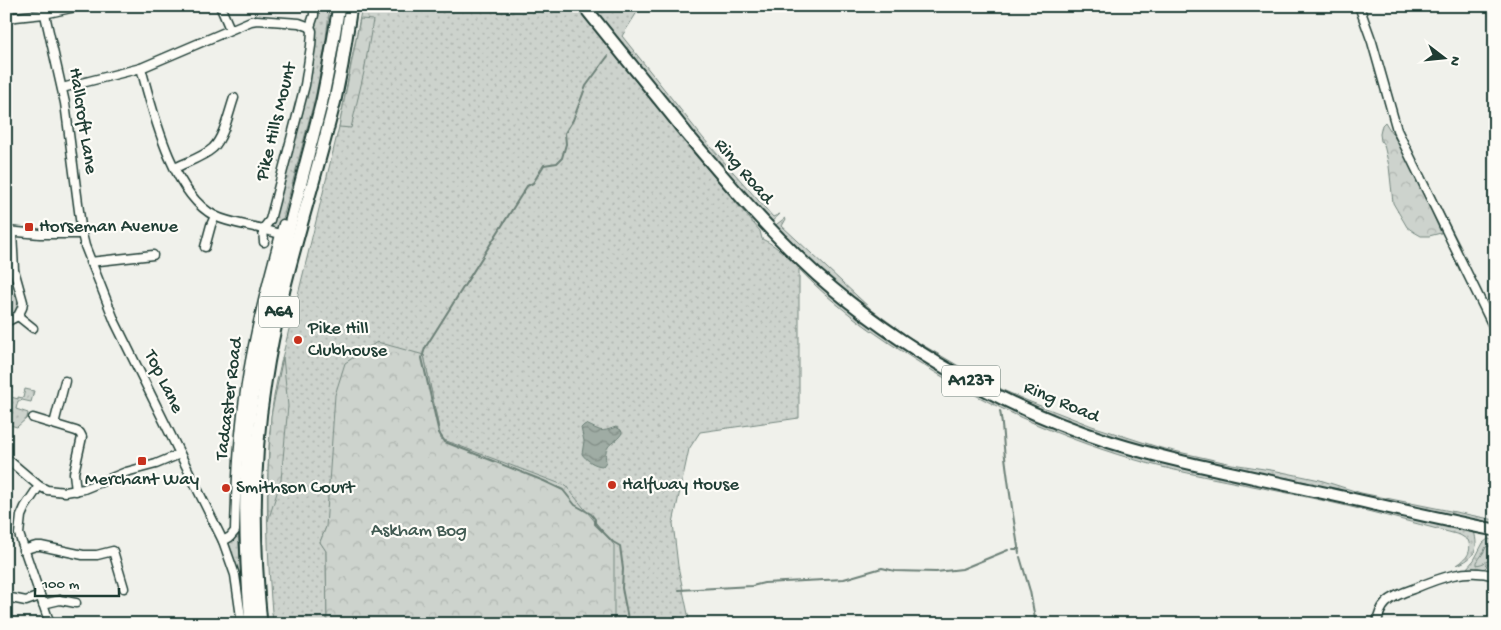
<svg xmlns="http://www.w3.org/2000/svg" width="1501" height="630" font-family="'Gochi Hand',sans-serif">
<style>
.grass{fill:url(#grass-dots);stroke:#768880}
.forest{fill:url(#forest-crowns);stroke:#768880}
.water{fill:url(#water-waves);stroke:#6c8077}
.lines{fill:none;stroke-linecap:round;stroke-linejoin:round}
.stream{stroke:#6c8077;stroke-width:2}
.minor-casing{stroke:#1f3d34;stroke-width:11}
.highway-casing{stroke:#1f3d34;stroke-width:15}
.minor{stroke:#fdfcf7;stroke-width:8}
.highway{stroke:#fdfcf7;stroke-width:11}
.poi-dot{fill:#c8321e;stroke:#fdfcf7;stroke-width:2}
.labels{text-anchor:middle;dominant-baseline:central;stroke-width:4.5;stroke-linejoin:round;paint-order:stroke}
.shield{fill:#fdfcf7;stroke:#62766e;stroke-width:1}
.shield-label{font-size:18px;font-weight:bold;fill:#1f3d34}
.street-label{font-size:19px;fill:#1f3d34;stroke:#fdfcf7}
.poi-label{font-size:19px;fill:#1f3d34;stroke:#fdfcf7;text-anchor:start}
.park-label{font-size:19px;fill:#425b53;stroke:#fdfcf7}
</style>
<defs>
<pattern id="grass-dots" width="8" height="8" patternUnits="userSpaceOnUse" patternTransform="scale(1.25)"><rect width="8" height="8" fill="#cdd3cd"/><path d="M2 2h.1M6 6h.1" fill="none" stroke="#b0b6b1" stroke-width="1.8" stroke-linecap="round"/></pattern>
<pattern id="forest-crowns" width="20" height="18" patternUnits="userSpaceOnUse" patternTransform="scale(1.25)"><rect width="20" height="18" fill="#cdd3cd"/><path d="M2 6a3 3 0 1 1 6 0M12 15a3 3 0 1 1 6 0" fill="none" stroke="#b0b6b1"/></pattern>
<pattern id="water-waves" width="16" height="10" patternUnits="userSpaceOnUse" patternTransform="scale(1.25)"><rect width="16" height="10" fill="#9faca4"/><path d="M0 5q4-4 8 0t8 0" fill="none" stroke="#818d86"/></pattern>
</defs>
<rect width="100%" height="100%" fill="#f0f1eb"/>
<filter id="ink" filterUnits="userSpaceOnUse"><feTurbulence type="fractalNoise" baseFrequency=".02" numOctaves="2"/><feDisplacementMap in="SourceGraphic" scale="10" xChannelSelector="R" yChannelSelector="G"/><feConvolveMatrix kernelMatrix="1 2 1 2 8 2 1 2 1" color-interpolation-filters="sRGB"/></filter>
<g filter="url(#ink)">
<g class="grass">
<path d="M318,6H330L325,46L316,94L281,226L276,230L268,227L310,63Z"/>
<path d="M362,6H574L627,66L628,72L654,104L660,109L675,131L760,231L762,239C781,247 791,264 810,274L896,341L1085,437L1474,531C1479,549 1475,558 1457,565C1466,559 1473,552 1468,540L1460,535C1407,521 1355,507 1302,496C1251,485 1200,477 1150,464C1062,440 978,402 903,352C866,328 829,301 799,269V418L700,432L689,449L673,523L678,566L690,624H612L614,618L474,452L441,439L424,355L326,527L320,542L326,551L327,624H273C267,558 265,484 271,418C274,387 283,355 290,325L298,318L295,307L339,127Z"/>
<path d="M602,6H641L622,36L703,138L773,217L780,214L770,223L707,152L593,10Z"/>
<path d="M785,218L786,219L782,226L872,310L909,337L957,365L1005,391L1028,401L1092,426L1161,448L1232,464L1277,471L1320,480L1361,493L1495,520V524L1340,493L1306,482L1260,475L1161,452L1090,431L1003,394L955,368L908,339L863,307L813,265L773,227Z"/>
<path d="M13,295L20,296V310L6,320V315Z"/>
<path d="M25,389L34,391L31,402L22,400L21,401H18L16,409L28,413L27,418L17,427L6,424V411L8,404L6,403V390L12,391L11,397L18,399V397L23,398Z"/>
<path d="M238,530L241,574L237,575L228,544Z"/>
<path d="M1488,539L1495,540V546L1486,547L1483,554L1485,562L1495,558V572L1490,570L1491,564H1485L1487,566L1483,570L1466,569L1474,560L1483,543Z"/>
</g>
<g class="forest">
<path d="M360,19L373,20L364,72L351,128L339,127Z"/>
<path d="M1385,122L1406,156L1423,192L1441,233L1429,236H1421L1414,232L1407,227L1393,203L1389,166L1384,145L1381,141L1380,134L1382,125Z"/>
<path d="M377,342L424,355L441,439L566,486L614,545V618L612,624H327L326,551L320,542L326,527L335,395L345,363Z"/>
<path d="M283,357L288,406L281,480L268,521V473L271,416Z"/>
<path d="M1489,546H1495V558C1488,560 1484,564 1477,565V562C1480,557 1484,553 1486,547Z"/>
</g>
<path class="water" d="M586,424C602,431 599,433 616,427L621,430L622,433C615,445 603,442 606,462L603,466C595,466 586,460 582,454L584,441L581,428L584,425Z"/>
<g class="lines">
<g class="stream">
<path d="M608,56L586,86L573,120L565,133L566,144L562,158L557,163L544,165L533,183L527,186L425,348L422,358L439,433L445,442L544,481L563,490L575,505L591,514L595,519V524L613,542L620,546L623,569L622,588L629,624"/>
<path d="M1429,186L1461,249"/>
<path d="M1440,225L1460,270"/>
<path d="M1000,411C1003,426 1003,442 1005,457C1009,489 1014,522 1019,553"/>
<path d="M1013,549H1019"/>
<path d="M1020,557L1030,591L1036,624"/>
<path d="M679,590L752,586L764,583L844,579L882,568L895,571L936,572L962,569L1008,550"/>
</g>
<g class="minor-casing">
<g id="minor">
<path d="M43,6L65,103L82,234L85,246L115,322L223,541L235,575L242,624"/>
<path d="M220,6L230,29"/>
<path d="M1359,6L1372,42L1397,130L1495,330"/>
<path d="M6,18L44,14L80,6"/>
<path d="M141,68C153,112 172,194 215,216C229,223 248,225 263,229"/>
<path d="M62,88L141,68L251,21L257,20L299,23L310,27"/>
<path d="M175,168C187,162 203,157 213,148C224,137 229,112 234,98"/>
<path d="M6,231L40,234H82"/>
<path d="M269,231L280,234"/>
<path d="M264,242L263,229L270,220L305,85L311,46L312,31L310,27L314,15V6"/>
<path d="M205,247L211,225L215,216"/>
<path d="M90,262L153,255"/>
<path d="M18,316L33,328"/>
<path d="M6,322L18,316L22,308L23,302L14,270L12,232"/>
<path d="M6,385L7,386"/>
<path d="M33,418L76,431L80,433L82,437L74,473L76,491"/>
<path d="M54,424L65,381"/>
<path d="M6,458L39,486L47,490L65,492L84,489L126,472L156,464L180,454"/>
<path d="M39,486L25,507L21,516L19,534L50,624"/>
<path d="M223,541L230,537L235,531C236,486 238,442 244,398C252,339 267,281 283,224"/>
<path d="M23,550L36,546H41L83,555H97L113,551L124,588"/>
<path d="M6,597L26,601L40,596"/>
<path d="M43,604L60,600L76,603"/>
<path d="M1377,624C1378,616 1380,609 1386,603C1393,596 1404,592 1413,589C1439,578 1467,567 1495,576"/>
</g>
</g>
<g class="highway-casing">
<g id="highway">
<path d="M584,6C618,49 653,91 687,134C728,183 770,232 817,275C901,349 1004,408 1110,442C1171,461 1234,473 1297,487C1363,501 1428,517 1495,530"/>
<path d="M251,624C245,554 243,485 250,415C256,365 268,315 280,266C293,211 308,156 322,101L328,71L339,6"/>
<path d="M261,624C253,543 252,463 265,383C279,288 312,194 335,100L342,65L351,6"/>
</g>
</g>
<use href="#minor" class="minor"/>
<use href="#highway" class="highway"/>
</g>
</g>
<g class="poi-dot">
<rect x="24" y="222" width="10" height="10" rx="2.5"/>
<circle cx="298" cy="340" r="5"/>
<rect x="137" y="456" width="10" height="10" rx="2.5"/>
<circle cx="612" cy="485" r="5"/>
<circle cx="226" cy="488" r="5"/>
</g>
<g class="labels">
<g class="shield">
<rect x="259" y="296.5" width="40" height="31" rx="4"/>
<rect x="942" y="365.5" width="58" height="31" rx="4"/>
</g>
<g class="shield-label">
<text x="279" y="312">A64</text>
<text x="971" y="381">A1237</text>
</g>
<g class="street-label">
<text transform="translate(82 121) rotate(81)">Hallcroft Lane</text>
<text transform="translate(277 122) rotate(-76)">Pike Hills Mount</text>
<text transform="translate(743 172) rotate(49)">Ring Road</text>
<text transform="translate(163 382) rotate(64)">Top Lane</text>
<text transform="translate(230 399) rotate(-83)">Tadcaster Road</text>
<text transform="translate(1061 403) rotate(23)">Ring Road</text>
</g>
<g class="poi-label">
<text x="39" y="227">Horseman Avenue</text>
<text x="308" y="329">Pike Hill<tspan x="308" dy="22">Clubhouse</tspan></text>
<text x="142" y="480" text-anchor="middle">Merchant Way</text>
<text x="622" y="485">Halfway House</text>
<text x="236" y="488">Smithson Court</text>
</g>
<g class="park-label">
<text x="419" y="531">Askham Bog</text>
</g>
</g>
<rect width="1501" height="630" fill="none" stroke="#fdfcf7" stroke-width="25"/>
<rect x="12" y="12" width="1476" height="605" fill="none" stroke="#1f3d34" stroke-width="2" filter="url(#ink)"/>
<g transform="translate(1444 58) rotate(106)" stroke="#fdfcf7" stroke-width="4" paint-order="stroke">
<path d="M0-4L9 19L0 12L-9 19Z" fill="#1f3d34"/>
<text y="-8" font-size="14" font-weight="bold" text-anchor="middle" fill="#1f3d34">N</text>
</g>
<path d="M35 588v8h84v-8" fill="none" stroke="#1f3d34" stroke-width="2.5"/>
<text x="42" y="588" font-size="15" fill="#1f3d34" stroke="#fdfcf7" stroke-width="4" paint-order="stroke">100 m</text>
</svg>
